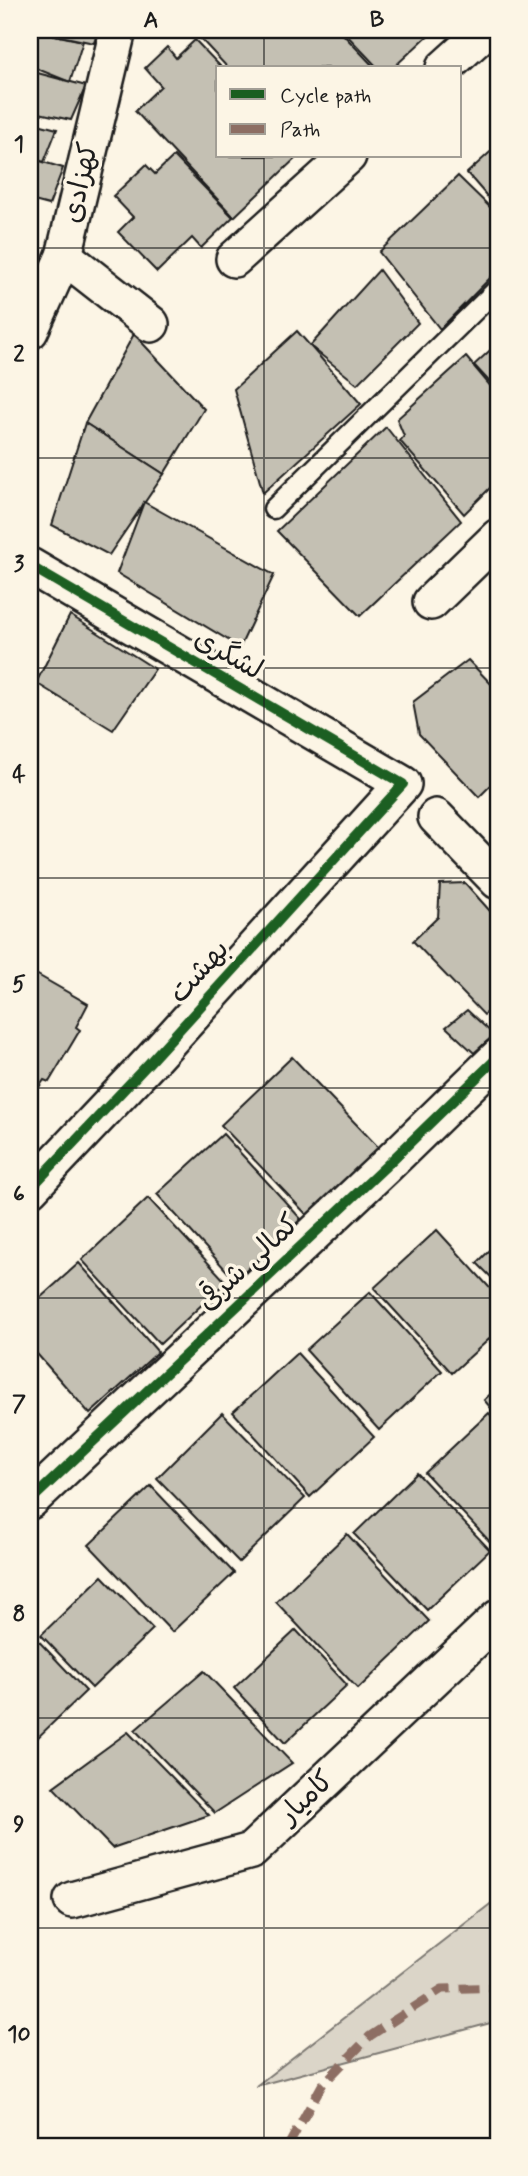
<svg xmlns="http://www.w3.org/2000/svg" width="528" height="2176" font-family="Mynerve,'Playpen Sans Arabic',sans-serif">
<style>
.green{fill:#dbd5c8;stroke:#7c7872;stroke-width:2}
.building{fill:#c4c0b3;stroke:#1c1c1c;stroke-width:2}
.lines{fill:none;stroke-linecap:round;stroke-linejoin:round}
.service-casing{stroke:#1c1c1c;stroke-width:23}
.minor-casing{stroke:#1c1c1c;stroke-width:40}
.service{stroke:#fcf5e5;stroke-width:18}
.minor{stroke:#fcf5e5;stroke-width:35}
.quiet{stroke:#8d6e63;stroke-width:9;stroke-dasharray:18 9;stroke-linecap:butt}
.cycleway-casing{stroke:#fcf5e5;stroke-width:15}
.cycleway{stroke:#1b5e20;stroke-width:10}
.grid{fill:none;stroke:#1c1c1c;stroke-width:2;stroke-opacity:0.55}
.labels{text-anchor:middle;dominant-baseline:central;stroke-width:7;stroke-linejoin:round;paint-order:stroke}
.street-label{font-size:28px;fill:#1c1c1c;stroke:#fcf5e5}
.neatline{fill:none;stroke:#1c1c1c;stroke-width:2.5}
.grid-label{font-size:23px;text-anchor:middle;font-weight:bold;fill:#1c1c1c}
</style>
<rect width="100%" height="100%" fill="#fcf5e5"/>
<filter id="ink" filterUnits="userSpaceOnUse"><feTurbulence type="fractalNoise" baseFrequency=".0143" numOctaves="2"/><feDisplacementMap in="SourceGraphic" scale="14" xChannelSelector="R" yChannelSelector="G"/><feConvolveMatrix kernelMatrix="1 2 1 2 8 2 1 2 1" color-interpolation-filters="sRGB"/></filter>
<g filter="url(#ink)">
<path class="green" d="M498,1898V2021L256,2086Z"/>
<g class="building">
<path d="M30,30L83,41L70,82L30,66Z"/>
<path d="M32,30H98L94,43Z"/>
<path d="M203,30H339L375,68H228L199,37Z"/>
<path d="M342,30H434L393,68H378Z"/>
<path d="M195,40L222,68H218V156H298L234,217L135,111L161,86L145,68L167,47L176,58Z"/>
<path d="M30,71L86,86L71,120L30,111Z"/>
<path d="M30,122L57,129L44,162L30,158Z"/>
<path d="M498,145V209L467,173Z"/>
<path d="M174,156L233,217L201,248L192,238L157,272L118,232L133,217L113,196L146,165L155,174Z"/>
<path d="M30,158L63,168L49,205L30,200Z"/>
<path d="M458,176L498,215V270L440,329L379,252Z"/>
<path d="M30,244L41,248L32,285H30Z"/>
<path d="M379,270L418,323L357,384L310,346Z"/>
<path d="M297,331L361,404L263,493L234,389Z"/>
<path d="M134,334L204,409L164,474L85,423Z"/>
<path d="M498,343V391L474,365Z"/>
<path d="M466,357L498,395V480L464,514L400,441L404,436L397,419Z"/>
<path d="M85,423L164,474L109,555L52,525Z"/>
<path d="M386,427L461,521L360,616L277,531Z"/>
<path d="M144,502L274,575L240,647L117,573Z"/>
<path d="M70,615L155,669L113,730L36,683Z"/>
<path d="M468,660L498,691V778L479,797L419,734L413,702Z"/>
<path d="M465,883L498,920V1003L484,1015L413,941L438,917L440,884Z"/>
<path d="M36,974L88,1004L76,1027L80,1030L49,1082L44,1080L30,1100V985Z"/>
<path d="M467,1010L494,1035L474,1053L446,1027Z"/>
<path d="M292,1057L379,1148L308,1216L221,1125Z"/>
<path d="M223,1134L301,1219L235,1280L157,1194Z"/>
<path d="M148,1198L226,1282L160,1344L82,1260Z"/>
<path d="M437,1230L498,1297V1331L452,1373L374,1288Z"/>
<path d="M498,1242V1284L477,1263Z"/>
<path d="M79,1263L158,1352L90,1414L30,1346V1307Z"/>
<path d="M370,1292L442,1371L379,1430L306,1350Z"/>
<path d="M297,1353L374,1437L310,1497L233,1412Z"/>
<path d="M498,1387V1416L484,1400Z"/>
<path d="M222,1413L305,1498L239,1562L157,1478Z"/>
<path d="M489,1413L498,1423V1542L494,1546L425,1473Z"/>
<path d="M417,1473L490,1550L427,1610L354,1534Z"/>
<path d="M151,1486L234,1573L172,1632L89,1545Z"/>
<path d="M347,1534L429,1621L358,1689L276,1602Z"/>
<path d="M102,1576L153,1629L92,1688L41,1635Z"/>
<path d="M296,1630L347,1685L285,1743L234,1688Z"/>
<path d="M30,1632L86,1691L30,1745Z"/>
<path d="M204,1671L292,1763L215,1813L135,1730Z"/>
<path d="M128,1732L209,1815L112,1848L53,1787Z"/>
</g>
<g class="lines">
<g class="service-casing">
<path id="service" d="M273,509L498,288"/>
</g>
<g class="minor-casing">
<g id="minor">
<path d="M444,68L486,30"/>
<path d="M64,256L151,324"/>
<path d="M234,259L348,156"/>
<path d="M30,331L64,256L118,30"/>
<path d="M30,566L403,784L149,1063L30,1189"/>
<path d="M431,602L498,537"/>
<path d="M436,817L498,881"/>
<path d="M30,1501L386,1166L498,1057"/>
<path d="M72,1900L251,1851L498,1618"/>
</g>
</g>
<use href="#service" class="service"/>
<use href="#minor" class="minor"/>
<path class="quiet" d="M288,2146L322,2085L370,2036L442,1989L498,1987"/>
<g class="cycleway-casing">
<g id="cycleway">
<path d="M30,566L403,784L149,1063L30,1189"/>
<path d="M30,1501L386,1166L498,1057"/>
</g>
</g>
<use href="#cycleway" class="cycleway"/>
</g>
</g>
<path class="grid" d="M264,30V68M264,156V2146M30,248H498M30,458H498M30,668H498M30,878H498M30,1088H498M30,1298H498M30,1508H498M30,1718H498M30,1928H498"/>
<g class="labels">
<g class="street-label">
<text transform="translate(81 183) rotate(-77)">کهزادی</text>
<text transform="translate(228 655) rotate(30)">لشگری</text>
<text transform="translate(200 972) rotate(-48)">بهشت</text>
<text transform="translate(249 1263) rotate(-43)">کمالی شرقی</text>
<text transform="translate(307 1798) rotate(-43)">کامیار</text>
</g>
</g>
<rect width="528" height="2176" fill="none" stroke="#fcf5e5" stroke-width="77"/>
<rect x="216" y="66" width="245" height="91" fill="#fcf5e5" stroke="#a29e95" stroke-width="2"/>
<rect x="230" y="89" width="35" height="10" fill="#1b5e20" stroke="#a29e95" stroke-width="2"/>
<text x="280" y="102" font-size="21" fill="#1c1c1c">Cycle path</text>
<rect x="230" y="124" width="35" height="10" fill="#8d6e63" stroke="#a29e95" stroke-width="2"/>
<text x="280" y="136" font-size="21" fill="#1c1c1c">Path</text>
<rect x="38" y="38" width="452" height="2100" class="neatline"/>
<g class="grid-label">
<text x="151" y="27">A</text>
<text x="377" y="27">B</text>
<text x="19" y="151">1</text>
<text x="19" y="361">2</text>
<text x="19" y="571">3</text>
<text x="19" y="781">4</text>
<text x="19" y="991">5</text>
<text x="19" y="1201">6</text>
<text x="19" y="1411">7</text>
<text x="19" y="1621">8</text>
<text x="19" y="1831">9</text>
<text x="19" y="2041">10</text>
</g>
</svg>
